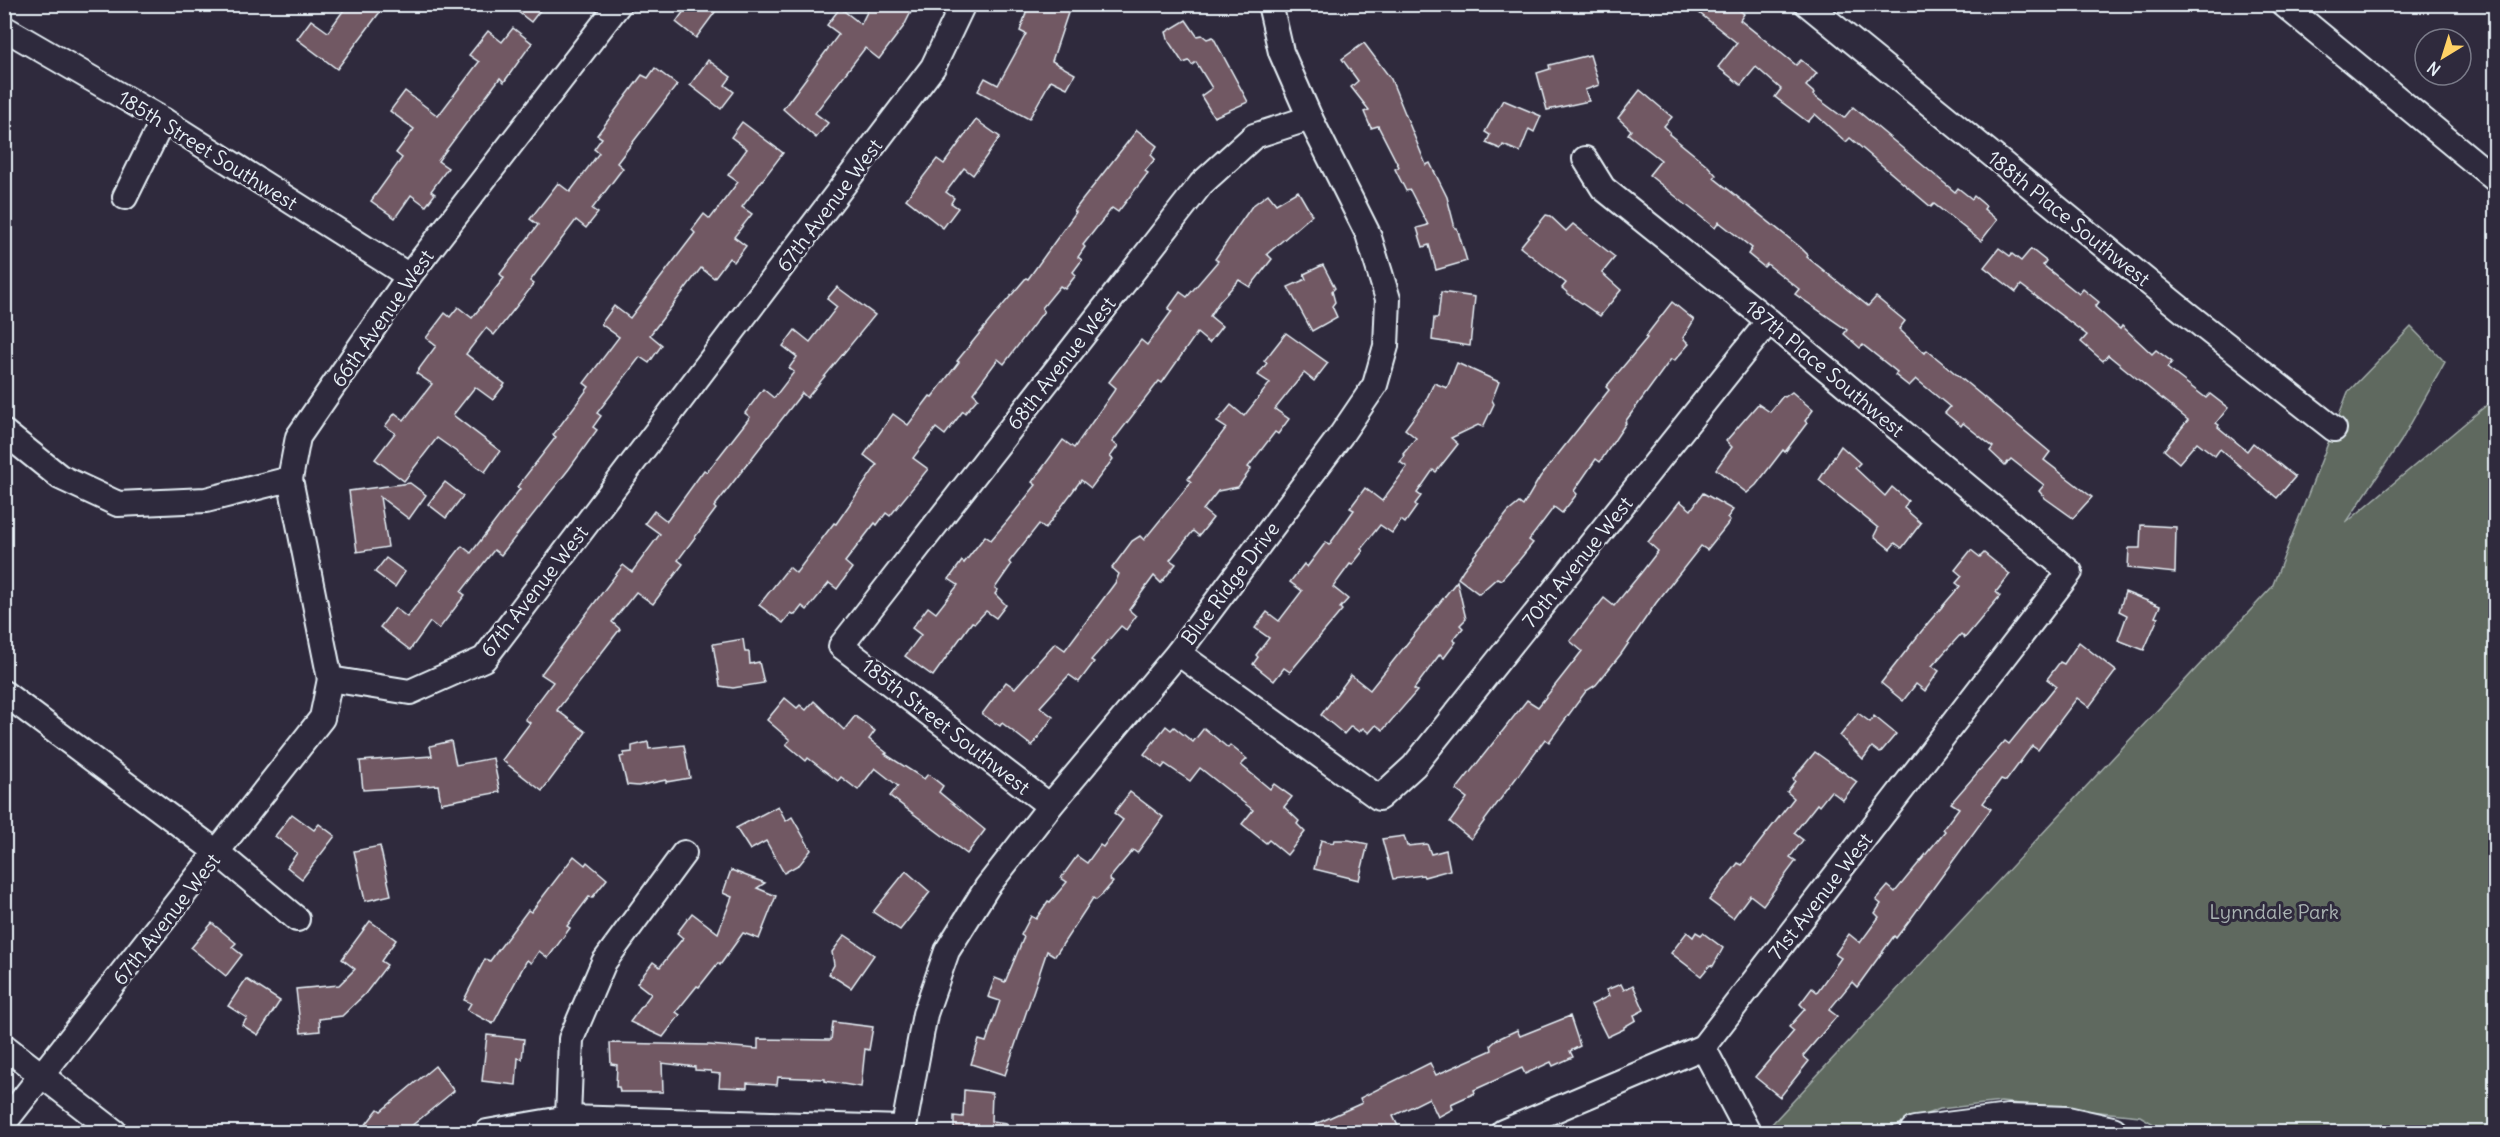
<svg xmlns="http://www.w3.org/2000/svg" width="2500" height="1137" font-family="Delius,sans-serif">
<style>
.green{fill:#5e695e;stroke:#a3adab;stroke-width:1.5}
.building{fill:#715964;stroke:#e8f1f8;stroke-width:1.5}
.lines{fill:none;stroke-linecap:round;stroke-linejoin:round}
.minor-casing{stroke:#e8f1f8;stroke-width:28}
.major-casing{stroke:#e8f1f8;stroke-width:34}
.minor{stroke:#2f2a3d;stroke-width:24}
.major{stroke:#2f2a3d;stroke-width:30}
.labels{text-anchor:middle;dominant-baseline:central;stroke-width:6;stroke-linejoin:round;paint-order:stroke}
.street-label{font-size:20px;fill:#e8f1f8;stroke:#2f2a3d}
.park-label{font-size:20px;fill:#aab4b3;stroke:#2f2a3d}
</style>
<rect width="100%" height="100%" fill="#2f2a3d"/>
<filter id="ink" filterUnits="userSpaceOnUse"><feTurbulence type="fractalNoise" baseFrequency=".0167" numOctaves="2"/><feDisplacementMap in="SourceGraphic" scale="12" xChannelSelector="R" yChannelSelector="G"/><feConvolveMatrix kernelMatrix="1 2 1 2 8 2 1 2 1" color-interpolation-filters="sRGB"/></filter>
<g filter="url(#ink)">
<path class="green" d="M2411,327L2445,362L2401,441L2346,523L2495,398V1132H2167L2140,1116L2001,1102L1940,1109L1878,1132H1772L1769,1127L2272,587L2348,392Z"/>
<g class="building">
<path d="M348,4H386L337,69L297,39L311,20L328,32Z"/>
<path d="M508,4H545L531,22Z"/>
<path d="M689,4H721L696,38L676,22Z"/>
<path d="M871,4H915L904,26L879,59L865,48L815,113L828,123L816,138L783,109L839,34L827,25L840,8L861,24Z"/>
<path d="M1029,4H1071L1052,61L1075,74L1067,88L1051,80L1029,119L978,91L985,78L998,85L1026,34L1020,31Z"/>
<path d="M1688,4H1732L1744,14L1740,20L1796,65L1801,60L1817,73L1806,86L1814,93L1813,95L1844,118L1853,107L1955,192L1958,188L1972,199L1974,196L1986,206L1984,209L1997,220L1981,241L1934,204L1931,207L1850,138L1846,142L1815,114L1808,122L1775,97L1781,89L1756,67L1741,85L1718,67L1737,43Z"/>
<path d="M1186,20L1197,36L1202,35L1207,39L1213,37L1248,102L1214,117L1201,96L1212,88L1196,62L1192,65L1189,61L1183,63L1169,42L1166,32Z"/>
<path d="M513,28L532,43L504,82L500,78L438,161L448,168L431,191L435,194L426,206L411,195L395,218L371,201L402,158L396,153L414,129L390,111L405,91L438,116L479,62L469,55L488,31L502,42Z"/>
<path d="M1364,43L1391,79L1426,165L1430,163L1447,197L1455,228H1457L1467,261L1436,270L1429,245L1423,247L1417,228L1428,225L1410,190L1406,191L1395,169L1399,167L1378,126L1371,128L1364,112L1369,110L1351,87L1358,81L1342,59Z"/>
<path d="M1590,55L1599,85L1585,90L1589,101L1547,110L1537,73L1550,69L1549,65Z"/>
<path d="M708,60L731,77L725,85L734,92L721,109L690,85Z"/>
<path d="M655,68L677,85L617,163L623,168L592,209L598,213L586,228L576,220L530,281L534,284L494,335L486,328L466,354L505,384L493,400L475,387L453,415L500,451L485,472L437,438L404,481L375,459L395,433L385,426L395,413L404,420L432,384L416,373L436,346L426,338L445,313L450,317L458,307L472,318L504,278L500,274L538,225L530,219L558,183L570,192L599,153L594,149L602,138L597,135L642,75L648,78Z"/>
<path d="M1640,90L1672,117L1664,126L1670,132L1669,134L1707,165L1716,175L1714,178L1800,247L1808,255L1807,257L1868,306L1876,297L1905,321L1899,329L1925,353L1927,350L2050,452L2044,460L2092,497L2082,508L2073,518L2045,498L2039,491L2044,485L2011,459L2005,465L1990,451L1993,447L1963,423L1961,426L1945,413L1950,407L1916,379L1909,386L1895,375L1897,372L1863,345L1860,348L1844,334L1847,330L1795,294L1799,289L1767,264L1764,267L1748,254L1752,248L1719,222L1715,228L1649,175L1661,160L1628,134L1631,130L1618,118Z"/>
<path d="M1503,100L1541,116L1534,132L1529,129L1520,152L1503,145L1501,149L1486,143L1490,135L1485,132Z"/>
<path d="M976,120L1000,137L973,175L964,168L946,192L954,198L951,203L958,208L943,228L906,199L937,159L944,164Z"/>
<path d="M742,122L783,153L742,207L752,214L734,237L746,246L734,262L729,258L714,278L701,268L650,335L662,345L649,363L640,357L597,413L601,416L593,427L597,430L569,469L501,555L494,550L461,592L465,595L439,629L430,622L410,650L380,627L395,608L407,617L462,546L471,553L520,489L517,487L556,437L553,435L589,387L584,383L619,337L601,324L614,306L630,318L695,233L692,230L704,214L710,219L738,182L728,175L747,149L731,137Z"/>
<path d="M1137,130L1157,146L1151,155L1155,159L1145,171L1148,173L1118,212L1112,208L1083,245L1085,247L1078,257L1082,260L1073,272L1076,275L1065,289L1060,286L1042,308L1044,311L1004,364L998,359L973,393L978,398L965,413L963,411L945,435L936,428L913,458L928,469L890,516L886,513L877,525L875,523L845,562L852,568L837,589L829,583L807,610L802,606L795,615L791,613L783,623L759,605L789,567L796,573L834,523L836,524L877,465L864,455L893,414L908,425L930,396L932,397L959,362L957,361L992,318L1026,278L1028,279L1076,212L1074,211L1080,203Z"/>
<path d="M1298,191L1312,215L1267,254L1272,259L1250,287L1239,280L1219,302L1210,316L1222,326L1209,343L1197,333L1162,383L1159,381L1112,442L1118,446L1110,457L1113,459L1091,488L1081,480L1045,529L1039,524L1009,562L1011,565L995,588L998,590L995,594L1006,605L996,618L986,611L975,623L972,622L933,676L905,656L921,635L912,628L928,607L936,613L958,585L949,579L962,561L964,563L985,536L991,540L1008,520L1036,485L1032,482L1063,440L1074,448L1116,388L1109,382L1141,340L1147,345L1172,311L1168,309L1180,292L1187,297L1218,261L1215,259L1252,206L1268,194L1276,204Z"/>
<path d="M1546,215L1550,216L1566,231L1573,224L1615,257L1602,273L1621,290L1600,316L1570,295L1562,288L1566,283L1520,247Z"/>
<path d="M1999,248L2010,256L2012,254L2021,261L2031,249L2046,261L2043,265L2079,294L2083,289L2099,302L2095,307L2120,329L2122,326L2152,354L2156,350L2172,362L2167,368L2206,398L2210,394L2228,408L2216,423L2219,425L2218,427L2247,451L2253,443L2295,477L2277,498L2220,449L2215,456L2197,442L2179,463L2164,450L2188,420L2108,355L2103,361L2081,342L2087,335L2021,285L2016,292L1984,267Z"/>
<path d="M1323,265L1335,288L1332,291L1335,302L1332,306L1337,317L1312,331L1288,287L1306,279L1304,274Z"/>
<path d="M837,287L875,315L807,398L802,393L714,507L716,509L678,560L683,564L653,604L636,592L612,622L620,629L557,710L586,732L542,791L502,760L530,723L525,719L553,682L541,674L623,565L632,572L660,534L645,523L654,511L667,521L704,470L707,472L750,417L745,413L763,389L774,398L794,372L789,368L797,357L783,346L795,330L810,342L837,307L827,299Z"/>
<path d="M1441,292L1475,297L1470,346L1432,340L1434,318H1438Z"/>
<path d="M1672,302L1694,320L1683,338L1689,344L1674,361L1671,359L1625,422L1626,423L1600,462L1596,459L1574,491L1577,494L1562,513L1554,507L1529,540L1533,543L1520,559L1501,580L1497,578L1479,594L1458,578L1463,570L1508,512L1519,503L1523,506L1540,477L1609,390L1606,387L1647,338L1645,337Z"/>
<path d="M1286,333L1328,363L1314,381L1304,373L1275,409L1289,419L1278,434L1275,432L1248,467L1251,469L1238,487L1218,491L1203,510L1213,518L1199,536L1193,531L1170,560L1176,564L1161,583L1154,576L1129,610L1136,616L1126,630L1121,626L1091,660L1094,662L1079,682L1069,675L1040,707L1053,717L1032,746L1002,723L1000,726L982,714L1006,682L1015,688L1055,643L1065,650L1115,583L1119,574L1112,568L1132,541L1140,536L1144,540L1191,482L1188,479L1226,428L1217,422L1231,405L1244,416L1270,383L1258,375L1267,363L1264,361Z"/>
<path d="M1457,363L1499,382L1492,400L1494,404L1483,427L1478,425L1451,438L1458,444L1436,472L1433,470L1417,493L1421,496L1415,504L1417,506L1405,523L1401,520L1392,533L1380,525L1361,549L1363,551L1352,565L1350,564L1333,587L1348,599L1340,608L1342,610L1290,672L1284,668L1274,681L1253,664L1258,657L1256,655L1269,638L1255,628L1267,612L1279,621L1302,591L1290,582L1304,564L1307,567L1326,542L1329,545L1354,510L1350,508L1365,488L1382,501L1407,467L1400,462L1405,456L1403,454L1416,438L1405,429L1425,402L1434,383L1447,388Z"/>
<path d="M1792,392L1813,410L1805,421L1807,423L1785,452L1783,450L1756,485L1747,493L1716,469L1732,447L1726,441L1758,404L1770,412L1783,396L1785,397Z"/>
<path d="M1841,446L1860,463L1855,468L1885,496L1892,487L1908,501L1904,508L1921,523L1902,548L1895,543L1890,549L1874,536L1878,528L1819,480Z"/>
<path d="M445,482L463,496L446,518L428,504Z"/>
<path d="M410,483L426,495L409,519L380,497L388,547L357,552L349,491Z"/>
<path d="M1703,493L1733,510L1727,518L1730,521L1707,550L1701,546L1656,603L1621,654L1596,685L1586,691L1549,742L1545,739L1471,839L1450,822L1467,798L1456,790L1527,700L1538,707L1564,674L1582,651L1570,641L1604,598L1614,606L1641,573L1658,551L1648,542L1680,501L1691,510Z"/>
<path d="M2141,525L2176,527L2175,573L2128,568L2129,548H2140Z"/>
<path d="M1971,550L1980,557L1984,553L2010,574L1996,592L2000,596L1965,638L1961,634L1932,666L1939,671L1925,691L1916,684L1903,701L1881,683L1928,623L1960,586L1956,583L1962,576L1955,570Z"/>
<path d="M386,558L405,572L395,587L375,572Z"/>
<path d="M1457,581L1466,619L1460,625L1463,628L1453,640L1456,642L1444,658L1440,654L1414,689L1417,691L1383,730L1376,725L1369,733L1363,728L1359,732L1351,726L1344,734L1321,715L1351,675L1370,690Z"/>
<path d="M2125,592L2160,606L2155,617L2158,618L2144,650L2118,640L2127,615L2119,611Z"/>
<path d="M743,639L745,652H749L750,664L759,662L764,683L733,688L720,686L713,644Z"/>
<path d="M2079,642L2116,671L2089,707L2077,698L2038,750L2032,746L2006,781L2001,779L1983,803L1991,809L1912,917L1896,938L1894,936L1857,987L1852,982L1829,1010L1837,1016L1803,1056L1809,1061L1780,1097L1755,1077L1794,1031L1789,1027L1805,1009L1800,1004L1812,988L1817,992L1841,958L1835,954L1849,934L1860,943L1879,917L1875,913L1881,904L1876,900L1888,886L1895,892L1945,831L1943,829L1959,808L1951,803L2005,741L2009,744L2056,686L2047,679L2060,662L2064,664Z"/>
<path d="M785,698L797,708L800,705L806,710L814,701L844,730L855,716L875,731L869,739L887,753L885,754L924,779L928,774L943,786L939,792L985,830L967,854L890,796L898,786L875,768L858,790L841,777L838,781L808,758L806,761L786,744L790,740L767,720Z"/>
<path d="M1858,713L1870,722L1874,716L1896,734L1880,753L1872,747L1863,759L1840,736Z"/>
<path d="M1166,726L1171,730L1174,727L1193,742L1204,728L1228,748L1230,745L1247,759L1241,765L1270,789L1274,784L1292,797L1284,807L1299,821L1297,824L1305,832L1287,855L1269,840L1266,843L1242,824L1253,810L1200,768L1190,781L1165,764L1162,768L1144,754Z"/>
<path d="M451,741L456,765L493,758L500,792L441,803L438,785L363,790L360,761L432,756L430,746Z"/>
<path d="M648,742L649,749L684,745L690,778L666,782V780L638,786L627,785L620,757L624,756V753L632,752V746Z"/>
<path d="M1815,752L1857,782L1843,800L1831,791L1819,806L1817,804L1794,833L1803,840L1790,857L1796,861L1763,905L1750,895L1733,918L1709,900L1738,863L1742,865L1794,798L1787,792L1795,781L1793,779Z"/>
<path d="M1130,792L1163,817L1137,853L1133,850L1109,879L1113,882L1102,895L1096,900L1093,898L1055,956L1047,951L1005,1075L971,1064L979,1040L986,1042L1000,1001L988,997L995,978L1005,982L1024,937L1021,935L1031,916L1036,919L1048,901L1050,902L1067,882L1061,878L1077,856L1087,863L1100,845L1103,847L1123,820L1114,813Z"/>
<path d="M778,806L786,821L792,817L811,850L800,864L784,873L766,841L750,850L736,828Z"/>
<path d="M292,814L314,830L319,824L335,836L302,879L287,867L297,853L275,836Z"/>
<path d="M1404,836L1407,846L1427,844L1431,854L1446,850L1450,870L1424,877L1423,875L1393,879L1382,839Z"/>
<path d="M1321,840L1333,843L1334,840H1349L1368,844L1359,880L1314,869Z"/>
<path d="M380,846L391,895L365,901L354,851Z"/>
<path d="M574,856L585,865L587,862L607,879L592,898L589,897L567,926L570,928L548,958L539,951L531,963L527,960L493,1024L467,1010L471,1003L464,1000L485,959L490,961L528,910L531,912Z"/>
<path d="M731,870L765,883L757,888L776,896L759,939L743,933L720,965L718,963L699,987L697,986L676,1012L680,1015L663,1037L630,1022L651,994L637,983L653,962L660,967L683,938L677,933L692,913L718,933L732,897L723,893Z"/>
<path d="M906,871L930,892L900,930L873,912Z"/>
<path d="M370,921L396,940L381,961L387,965L365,994L342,1016L319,1019L320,1031L301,1033L296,989L339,985L355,969L342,959Z"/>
<path d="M212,923L236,943L232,947L242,955L226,976L191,948Z"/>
<path d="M1687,932L1693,937L1696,932L1701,935L1703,933L1723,948L1713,966L1710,965L1701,976L1671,953Z"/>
<path d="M845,935L874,955L851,988L829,974L834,965L832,952Z"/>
<path d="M246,979L280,1001L258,1035L242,1025L247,1018L228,1006Z"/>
<path d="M1621,984L1624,990L1633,985L1644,1010L1634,1015L1636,1020L1624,1027V1029L1607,1037L1591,1005L1609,996L1606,990Z"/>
<path d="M1570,1016L1580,1046L1570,1051L1573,1057L1553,1066L1551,1062L1525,1074L1522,1068L1474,1090L1475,1093L1451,1104L1453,1109L1438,1117L1429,1098L1393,1116L1401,1132H1298L1362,1103L1360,1098L1430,1063L1436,1075L1492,1050L1491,1045L1498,1039L1517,1030L1520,1036Z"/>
<path d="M833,1022L873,1027L869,1050L865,1049L861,1087L825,1081V1079L778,1077L777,1085L747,1083V1088L719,1087L720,1074L711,1073V1071L695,1070V1067L662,1063L663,1092H620L619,1087H616L617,1065L611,1064L610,1043L709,1045L758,1049V1039L831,1040Z"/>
<path d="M487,1035L524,1039L522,1059L518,1058L516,1085L482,1081Z"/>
<path d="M435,1066L454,1091L404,1132H360L378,1109L381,1111Z"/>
<path d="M964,1090L992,1093L991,1121L1006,1123L1005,1132H954V1116L963,1117Z"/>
</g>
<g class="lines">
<g class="minor-casing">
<g id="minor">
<path d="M1807,4L2186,313L2334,429"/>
<path d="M2283,4L2496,180"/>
<path d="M4,28L163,120L409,276"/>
<path d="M125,197L163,120"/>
<path d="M4,432L60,477L118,504L206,500L290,479"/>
<path d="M1178,653L1379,798L1414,766L1769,321"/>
<path d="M330,679L290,479L298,437L409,276L619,4"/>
<path d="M4,693L218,853L297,919"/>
<path d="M1050,806L841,646L1201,184L1254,136L1310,118"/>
<path d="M4,1046L115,1132"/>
<path d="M1703,1047L1748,1132"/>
<path d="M568,1118L571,1039L604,962L684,853"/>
<path d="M4,1123L322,718L330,679L410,692L484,659L933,67L963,4"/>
<path d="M487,1132L568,1118L902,1128"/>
<path d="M903,1132L925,1014L947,951L987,887L1050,806L1178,653L1341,435L1375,385L1386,346L1388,299L1368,234L1310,118L1281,52L1270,4"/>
<path d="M1503,1132L1703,1047L2070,572L1769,321L1603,188L1585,159"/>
</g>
</g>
<g class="major-casing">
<path id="major" d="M1915,1132L2008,1120L2067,1122L2112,1132"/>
</g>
<use href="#minor" class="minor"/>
<use href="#major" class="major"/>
</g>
</g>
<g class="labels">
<g class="street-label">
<text transform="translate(208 150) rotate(32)">185th Street Southwest</text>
<text transform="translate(829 205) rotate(-53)">67th Avenue West</text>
<text transform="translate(2069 218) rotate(39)">188th Place Southwest</text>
<text transform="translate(382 318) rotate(-55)">66th Avenue West</text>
<text transform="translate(1061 363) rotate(-52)">68th Avenue West</text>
<text transform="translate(1825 368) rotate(40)">187th Place Southwest</text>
<text transform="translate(1577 562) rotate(-51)">70th Avenue West</text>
<text transform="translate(1230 583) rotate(-53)">Blue Ridge Drive</text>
<text transform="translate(534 591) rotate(-52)">67th Avenue West</text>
<text transform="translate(946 726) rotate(38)">185th Street Southwest</text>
<text transform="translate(1820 896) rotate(-52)">71st Avenue West</text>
<text transform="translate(166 919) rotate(-52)">67th Avenue West</text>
</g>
<g class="park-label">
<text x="2274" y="911">Lynndale Park</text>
</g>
</g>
<rect width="2500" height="1137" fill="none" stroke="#2f2a3d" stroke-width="24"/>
<rect x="12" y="12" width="2476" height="1113" fill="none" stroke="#e8f1f8" stroke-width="2" filter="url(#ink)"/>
<g transform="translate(2443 57) rotate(218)"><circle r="28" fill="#2f2a3d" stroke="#797a88" stroke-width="1.5"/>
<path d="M0-4.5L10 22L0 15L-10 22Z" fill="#ffd166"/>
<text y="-9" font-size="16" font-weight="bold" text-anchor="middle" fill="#e8f1f8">N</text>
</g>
</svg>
